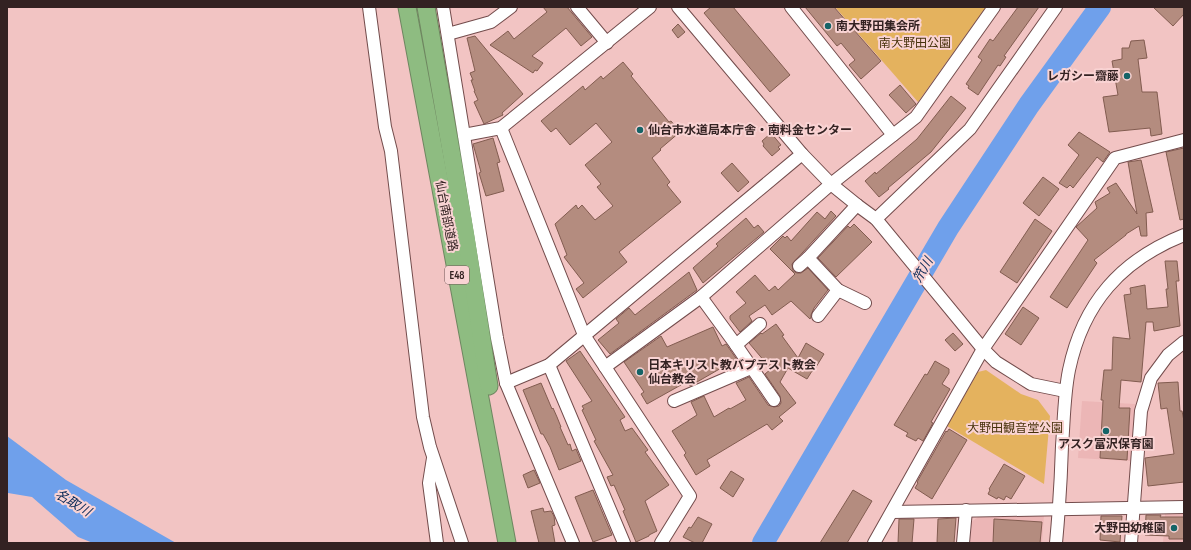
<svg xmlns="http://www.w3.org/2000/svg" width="1191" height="550" font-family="'Sofia Sans Condensed','Noto Sans JP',sans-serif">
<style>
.built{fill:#ecb6b6}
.green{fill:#e4b25e}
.water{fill:#6fa0eb}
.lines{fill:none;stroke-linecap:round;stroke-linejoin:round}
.river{stroke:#6fa0eb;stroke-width:22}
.building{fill:#b48c7f;stroke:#825c50}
.minor-casing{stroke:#734c4c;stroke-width:14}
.highway-casing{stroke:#6e8660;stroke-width:19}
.minor{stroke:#fff;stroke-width:12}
.highway{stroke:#8ebc81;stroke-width:17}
.poi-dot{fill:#156467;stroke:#f9d3d3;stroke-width:1.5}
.labels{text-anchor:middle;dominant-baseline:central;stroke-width:4;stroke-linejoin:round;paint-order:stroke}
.shield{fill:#f9d3d3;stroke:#6e5757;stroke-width:1}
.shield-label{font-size:11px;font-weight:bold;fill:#322}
.poi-label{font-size:12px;font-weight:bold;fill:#322;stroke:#f9d3d3;text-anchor:start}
.park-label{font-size:12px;fill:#46310a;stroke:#f9d3d3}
.street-label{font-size:12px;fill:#322;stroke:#f9d3d3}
.water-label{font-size:13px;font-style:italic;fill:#082856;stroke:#f9d3d3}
</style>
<rect width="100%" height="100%" fill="#f2c4c3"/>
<g class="built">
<path d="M1082,401L1135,404L1131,461L1078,458Z"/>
<path d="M1184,513V543H1163L1165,514Z"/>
<path d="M1044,515L1042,543H969L970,523L978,517Z"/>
</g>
<g class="green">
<path d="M835,7H986L918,102Z"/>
<path d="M986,370L1021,394L1038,400L1050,416L1044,484L947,426L978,372Z"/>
</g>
<path class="water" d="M7,436L66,480L176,543H93L78,537L32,497L8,493L7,494Z"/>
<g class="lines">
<path class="river" d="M763,543L948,228L1029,105L1100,7"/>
</g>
<g class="building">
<path d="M543,7H567L592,37L581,46L566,28L532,56L543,63L537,71L535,70L533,73L490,45L508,31L514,39L547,12Z"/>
<path d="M711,7H733L790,75L770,92L704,13Z"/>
<path d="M805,7H834L881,61L861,79L849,65L855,60L841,43L837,46Z"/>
<path d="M1018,7H1039L1004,56L1006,57L1000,66L998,65L978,95L968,88L969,86L966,84L982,60L978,57L990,39L993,41Z"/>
<path d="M1153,7H1184V14L1173,26Z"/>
<path d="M678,24L685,32L678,38L672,30Z"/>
<path d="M475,36L523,94L502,113L503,115L484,124L474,102L478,100L474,91H475L471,80H473L470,73L475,71L467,38Z"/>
<path d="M1144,40L1147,58L1138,59L1142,92H1157L1162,134L1151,136L1150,128L1109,132L1103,97L1118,95L1112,61L1122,59V48H1129L1131,41Z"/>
<path d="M623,62L633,74L631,76L669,122L671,121L680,132L660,149L661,150L652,158L670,182L667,185L681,202L619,252L627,262L583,298L576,289L584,283L564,257L567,255L555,224L576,205L578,209L582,205L595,220L613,206L597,187L601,184L585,165L612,142L596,123L570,145L556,128L551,132L541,121L583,86L585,90L601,76L603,79Z"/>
<path d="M900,85L916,104L906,113L889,95Z"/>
<path d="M951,96L966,108L931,152L888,188L889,189L879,197L865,181L875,172L876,174L917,139Z"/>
<path d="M1079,132L1110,152L1103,162L1097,157L1073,188L1070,185L1067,188L1059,183L1079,155L1068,145Z"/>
<path d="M771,133L781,145L778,147L780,149L772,156L763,146L764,144L762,141Z"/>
<path d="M493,138L500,162L497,163L504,191L486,196L479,173L481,172L473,144Z"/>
<path d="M1184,148V219L1180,220L1166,152Z"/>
<path d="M1141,160L1153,212L1146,213L1147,236H1141L1139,226L1126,234V235L1094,260L1097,263L1067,308L1050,297L1088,240L1076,227L1097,208L1095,202L1110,193L1107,188L1116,183L1137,214L1128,162Z"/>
<path d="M732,163L749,182L738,192L721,173Z"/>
<path d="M1043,177L1059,189L1039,216L1023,203Z"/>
<path d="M831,211L836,216L792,264L793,271L797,273H801L808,268L828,290L814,308L811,315V317L810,319L791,301L772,315L765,305L749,316L752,321L740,332L730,319V316L746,303L736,292L755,275L769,291L775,286L778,290L795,274L770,249L783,236L785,238L787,236L791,241L817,212L825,219Z"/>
<path d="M746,218L754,228L758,225L764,232L703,283L693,268L718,246L716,244Z"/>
<path d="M1035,219L1052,231L1017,283L1000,272Z"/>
<path d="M854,224L872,242L836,277L818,258L848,226L850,228Z"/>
<path d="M1165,261H1177L1179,281H1176L1180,326L1154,331L1153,322H1146L1141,382L1121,380L1119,408H1130L1127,460L1100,458L1103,400H1101L1104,370H1112L1113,337L1130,339L1124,295L1131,294L1130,288L1145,285L1147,309L1168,307L1166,289H1168Z"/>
<path d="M689,272L697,290L610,354L598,340L619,323L616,319L629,308L635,315Z"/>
<path d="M1023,307L1039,318L1021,345L1005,334Z"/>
<path d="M776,324L784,335L782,336L798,358L806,343L824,354L813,372L812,371L807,379L788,368L780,382L796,403L779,417L783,421L772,430L767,424L707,460L710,466L696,475L684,455L686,453L672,431L697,415L691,402L704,396L714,417L729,408L730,409L746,400L736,383L749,377L768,405L774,407L779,406L781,403L780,396L765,374L771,369L749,343L761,333L762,334Z"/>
<path d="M713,327L722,346L726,344L740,364L725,371L723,367L690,386L688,381L647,404L641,394L644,392L624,362L661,336L667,347Z"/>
<path d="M953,333L963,344L955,351L945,340Z"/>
<path d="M580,351L625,417L620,420L625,431L632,428L648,450L645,452L669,485L645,501L657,531L649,535V536L636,542L623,511L625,510L614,485L611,486L607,477L613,475L594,441L596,440L582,410L584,409L582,406L592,401L566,361Z"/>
<path d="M935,361L949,369V373L942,384L950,389L931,422L933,423L923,441L918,438L916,441L906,436L908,433L894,425L925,374L927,375Z"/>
<path d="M1178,382L1180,411H1182L1184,421V482L1148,486L1145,458L1174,454L1167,408L1161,409L1158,383Z"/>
<path d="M541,383L552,409L553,408L557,417L561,427H560L568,445L570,444L572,451L576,449L581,461L559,470L550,447L543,434H541L523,390Z"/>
<path d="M949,429L967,440L932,499L915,488L918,483L917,482L946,431L947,432Z"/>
<path d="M1004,464L1025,476L1011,499L1006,496L1004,500L998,497L997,499L988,494L990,490L989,489Z"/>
<path d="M534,470L540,483L528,488L523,475Z"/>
<path d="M731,471L744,479L733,497L720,488Z"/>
<path d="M593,490L612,535L593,542L575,497Z"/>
<path d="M853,490L872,501L847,543H820Z"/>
<path d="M543,508L544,512L551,511L554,516L555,525L552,526L555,543H539L531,511Z"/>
<path d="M1146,515H1161L1160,517H1184V539H1169V536L1145,535Z"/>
<path d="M1101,516H1122L1120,542L1100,540Z"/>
<path d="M698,517L712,524L702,543H695L683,537L689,527L691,528Z"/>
<path d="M956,518L954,543H937L938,519Z"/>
<path d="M899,519H914L912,543H898Z"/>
<path d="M994,519L1042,522L1040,543H993Z"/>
</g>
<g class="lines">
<g class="minor-casing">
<g id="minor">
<path d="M369,7L385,127L391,151L423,417L430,447L462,543"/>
<path d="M443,7L497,338L506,383L573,543"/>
<path d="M577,7L607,43"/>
<path d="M678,7L802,154L831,184L857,205L876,219L983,349L996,362L1031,384L1065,391"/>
<path d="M791,7L893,135"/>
<path d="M448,34L491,22L511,7"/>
<path d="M501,128L584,335L690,496L661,543"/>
<path d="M464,135L501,128L650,7"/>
<path d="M857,205L808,258L838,290L865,303"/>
<path d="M876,219L970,129L1056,7"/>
<path d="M799,266L808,258"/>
<path d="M701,297L736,345L774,400"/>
<path d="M818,316L838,290"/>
<path d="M736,345L760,324"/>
<path d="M549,365L624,543"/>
<path d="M605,367L701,297L831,184L916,117L994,7"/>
<path d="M506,383L549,365L802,154"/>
<path d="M674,401L751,368"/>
<path d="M433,458L429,483L437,543"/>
<path d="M892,512L1184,507"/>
<path d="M874,543L983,349L1115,158L1184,140"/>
<path d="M963,543L966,510"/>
<path d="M1056,543C1059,511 1061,478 1062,446C1064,420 1064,395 1069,370C1083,303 1121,260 1184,235"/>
<path d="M1131,543L1141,411L1151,378L1168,355L1184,342"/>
</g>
</g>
<g class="highway-casing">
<g id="highway">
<path d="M407,7L507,543"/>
<path d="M426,7L466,237L489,386"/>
</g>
</g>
<use href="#minor" class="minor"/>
<use href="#highway" class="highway"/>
</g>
<g class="poi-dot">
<circle cx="828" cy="26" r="4"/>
<circle cx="1127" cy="76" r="4"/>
<circle cx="640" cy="130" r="4"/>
<circle cx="640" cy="372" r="4"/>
<circle cx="1106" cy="431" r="4"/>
<circle cx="1174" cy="528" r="4"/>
</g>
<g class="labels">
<rect class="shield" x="445" y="266" width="24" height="18" rx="3"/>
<g class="shield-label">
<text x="457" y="275">E48</text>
</g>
<g class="poi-label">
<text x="836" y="26">南大野田集会所</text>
<text x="1119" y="76" text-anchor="end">レガシー齋藤</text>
<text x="648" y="130">仙台市水道局本庁舎・南料金センター</text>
<text x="648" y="365">日本キリスト教バプテスト教会<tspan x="648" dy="14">仙台教会</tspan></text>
<text x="1106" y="444" text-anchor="middle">アスク富沢保育園</text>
<text x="1166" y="528" text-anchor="end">大野田幼稚園</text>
</g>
<g class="park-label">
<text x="915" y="43">南大野田公園</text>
<text x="1015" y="428">大野田観音堂公園</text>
</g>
<g class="street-label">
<text transform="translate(446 216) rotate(79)">仙台南部道路</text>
</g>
<g class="water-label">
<text transform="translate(923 270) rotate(-60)">笊川</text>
<text transform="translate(73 503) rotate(31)">名取川</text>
</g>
</g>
<rect width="1191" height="550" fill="none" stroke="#332222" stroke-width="16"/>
</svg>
